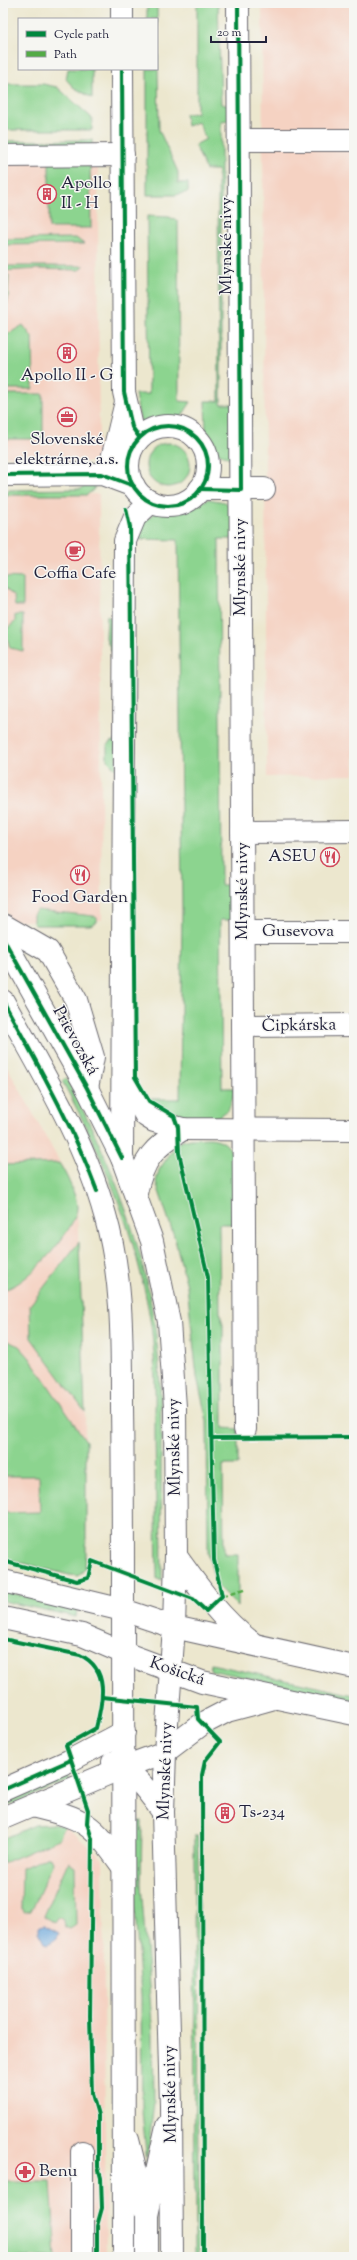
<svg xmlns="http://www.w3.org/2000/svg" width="357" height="2260" font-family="'Sorts Mill Goudy',serif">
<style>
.built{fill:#f5d2c2}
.green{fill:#8cd48f;stroke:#577b65}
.water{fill:#6ba6db;stroke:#46648b}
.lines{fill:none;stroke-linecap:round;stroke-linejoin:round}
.minor-casing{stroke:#69676e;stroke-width:24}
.major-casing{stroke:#69676e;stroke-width:24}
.minor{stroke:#fff;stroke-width:22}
.major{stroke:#fff;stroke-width:22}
.quiet{stroke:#53aa46;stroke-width:3;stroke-dasharray:6 3;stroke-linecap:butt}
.cycleway-casing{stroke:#f6f6f2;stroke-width:6}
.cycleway{stroke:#00873e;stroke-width:4}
.labels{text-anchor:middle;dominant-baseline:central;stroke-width:3;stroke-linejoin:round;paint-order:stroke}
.poi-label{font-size:17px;fill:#22223b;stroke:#f6f6f2}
.street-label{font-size:17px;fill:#22223b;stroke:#f6f6f2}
</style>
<rect width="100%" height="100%" fill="#f6f6f2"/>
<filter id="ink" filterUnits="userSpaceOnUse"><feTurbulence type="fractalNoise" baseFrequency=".025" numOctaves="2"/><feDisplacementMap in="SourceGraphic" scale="8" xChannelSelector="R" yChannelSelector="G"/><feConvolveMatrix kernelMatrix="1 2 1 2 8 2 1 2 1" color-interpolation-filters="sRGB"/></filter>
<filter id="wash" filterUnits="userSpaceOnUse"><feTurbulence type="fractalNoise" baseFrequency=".012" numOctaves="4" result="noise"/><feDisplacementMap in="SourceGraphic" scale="16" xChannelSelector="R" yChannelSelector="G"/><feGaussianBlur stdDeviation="0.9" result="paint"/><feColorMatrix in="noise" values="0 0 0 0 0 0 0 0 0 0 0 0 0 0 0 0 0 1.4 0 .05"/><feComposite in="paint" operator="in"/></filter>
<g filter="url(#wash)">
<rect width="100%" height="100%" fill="#ece7ce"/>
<g class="built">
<path d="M262,3H354V775L267,777Z"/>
<path d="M98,148L99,462H36L3,455V149Z"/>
<path d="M99,494L102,920L11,921L3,906V495Z"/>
<path d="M3,1059L63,1168L77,1206L85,1412L86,1554L85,1569L78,1576L69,1575L3,1558Z"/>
<path d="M52,1824L65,1826L103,1859L106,2257H3V1839L35,1825Z"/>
</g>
<g class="green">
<path d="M147,3H157L159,130L178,172V183H188V192L176,195H147V69H157V19H147Z"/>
<path d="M197,3H218L221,104L231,106V121L221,122V404H233L232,459L214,451L206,434L205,401H219L218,170H206L195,145L206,139L198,122L187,126L185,114L197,113Z"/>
<path d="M68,69H92V98L73,87L66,79Z"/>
<path d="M3,84H43L57,87L92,118V130H3Z"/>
<path d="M92,140V148L3,149V141Z"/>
<path d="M49,160H90L91,228H49Z"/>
<path d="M147,216L169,217L178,221L179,401L191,402L182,416L141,425L135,394H149Z"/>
<path d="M76,238L84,244L3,245V239Z"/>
<path d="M3,266H84L79,270L38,269L3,271Z"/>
<path d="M3,275H9L8,300L5,311L3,312Z"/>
<path d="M23,325L32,337L33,389H3V334H8Z"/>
<rect x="3" y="394" width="40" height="45"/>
<circle cx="168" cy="465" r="22"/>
<path d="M95,481L94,489L87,495H6L9,490L81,489L89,482Z"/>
<path d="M209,499L225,502L233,508L234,539H219L221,885H233L235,920H220L222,1088H234C232,1118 217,1119 191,1119C180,1119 170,1120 160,1116C153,1112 147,1104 142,1099H180L182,907L178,540L135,539L136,527L158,511L179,510Z"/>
<path d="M3,577L23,578V606H15L14,597L3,586Z"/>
<path d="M15,615H23V651L10,648L5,630L15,622Z"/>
<path d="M107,615C122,630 122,633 112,652L106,638Z"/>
<path d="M116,740L117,770L107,760V746L110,742Z"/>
<path d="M37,910L94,916L97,918V922L90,925H35L33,923V914Z"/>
<path d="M66,1078C107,1153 139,1230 153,1315C161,1361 161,1408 161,1454C161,1496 162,1539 162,1581L157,1579C156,1530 156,1482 155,1434C155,1397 156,1361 151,1325C138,1238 104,1157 62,1081Z"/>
<path d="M191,1139C199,1139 209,1137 216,1139C245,1145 236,1202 236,1224H219L220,1312L223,1325V1428L238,1429V1465H223L224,1554H238V1607L216,1585L208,1553L207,1421L197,1377L187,1286L174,1236L156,1182L159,1170L178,1142Z"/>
<path d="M59,1163C65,1171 77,1197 77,1206C79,1227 25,1287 5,1289L3,1165Z"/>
<path d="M79,1242L85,1412L31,1338L30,1305Z"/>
<path d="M5,1340L19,1346L29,1357L86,1441V1554L85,1569L78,1576L69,1575L3,1558V1513L40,1512L39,1476H3V1416L6,1415Z"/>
<path d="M3,1591L77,1608L76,1617L3,1601Z"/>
<path d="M211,1664L354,1695V1700L210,1670Z"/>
<path d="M68,1773L70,1780L3,1808V1801Z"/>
<path d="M142,1821L141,1885L153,2035L154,2101L147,2163L142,2111L141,1996L135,1908V1822Z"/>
<path d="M52,1824L65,1826L59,1839L3,1863V1839L35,1825Z"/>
<path d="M194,1836H198L199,2257H195Z"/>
<path d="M47,1857L52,1859L53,1863L31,1911L25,1912L21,1909L22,1868Z"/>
<path d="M69,1862L75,1866L76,1925L70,1929L65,1927L64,1920L59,1917L55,1923L44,1916L67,1864Z"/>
<path d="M3,2182H51L56,2257H3Z"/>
</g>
<path class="water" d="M44,1925L59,1933L57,1938L49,1944L45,1943L39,1932V1926Z"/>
</g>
<g filter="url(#ink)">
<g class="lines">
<g class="minor-casing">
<g id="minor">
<path d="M122,3V19"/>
<path d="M238,3L245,1429"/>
<path d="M122,69L124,392L132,427L139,437"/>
<path d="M239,140H354"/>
<path d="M3,156L123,155"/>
<circle cx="168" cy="466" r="40"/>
<path d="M110,467L125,406"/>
<path d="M3,475L102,474L134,486"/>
<path d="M200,489H264"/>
<path d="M242,832L354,831"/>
<path d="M3,925L48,951L76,1000L93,1057L87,1088"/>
<path d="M243,932H354"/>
<path d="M243,1026L354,1025"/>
<path d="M125,1079L146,1116L154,1121L183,1129L354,1130"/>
<path d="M122,1158L125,541L135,517L151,502"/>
<path d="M136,1193C143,1159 154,1147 183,1129"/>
<path d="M3,1581L123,1610"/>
<path d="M3,1618L82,1635L124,1653"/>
<path d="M113,1762C135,1772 149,1793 163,1812"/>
<path d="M3,1790L71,1760L124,1732"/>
<path d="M32,1806C86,1819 91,1822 123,1867"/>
<path d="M3,1818L124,1767L165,1752"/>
<path d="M128,2140L146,2212"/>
<path d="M82,2152V2257"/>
<path d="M147,2257V2215L167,2126"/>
</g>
</g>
<g class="major-casing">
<g id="major">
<path d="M3,938L87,1088L122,1158L152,1241L169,1322L175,1407L176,1556L174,1627L165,1752L163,1812L171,2106L172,2257"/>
<path d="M3,1001C41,1070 84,1139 105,1215C123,1277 122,1343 122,1407C123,1474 123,1540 123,1607C124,1823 124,2040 124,2257"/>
<path d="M176,1556C199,1588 220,1618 251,1642"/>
<path d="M123,1610L174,1627L354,1667"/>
<path d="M124,1653L202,1682L354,1714"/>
<path d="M165,1752L202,1724L227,1711L271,1699"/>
</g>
</g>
<use href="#minor" class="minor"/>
<use href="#major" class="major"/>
<path class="quiet" d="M222,1596L246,1589"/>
<g class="cycleway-casing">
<g id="cycleway">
<path d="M122,69L124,392L132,427L139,437"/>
<circle cx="168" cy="466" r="40"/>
<path d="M3,475L102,474L134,486"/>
<path d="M200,489L241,490L238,3"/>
<path d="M3,938L87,1088L122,1158"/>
<path d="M3,1001C37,1063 72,1124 97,1191"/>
<path d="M213,1438L354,1437"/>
<path d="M3,1561L77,1581L88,1578L92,1561L193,1599L206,1611L222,1596L214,1560L208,1277L179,1153L178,1127L174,1116L149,1101L135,1077L130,527L126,509"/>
<path d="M3,1639L80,1655C110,1669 103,1701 96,1728L66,1745L88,1810L87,1823L92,1839L90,2016L92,2094L98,2115V2167L101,2178L102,2208L97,2226V2257"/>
<path d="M102,1697L197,1707L198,1719L220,1742L205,1761L202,1775L203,2257"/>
<path d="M3,1790L71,1760"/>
</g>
</g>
<use href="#cycleway" class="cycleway"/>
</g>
</g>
<defs>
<g id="building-ring" transform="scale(1)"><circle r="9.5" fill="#f6f6f2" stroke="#d1495b" stroke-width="1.5"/><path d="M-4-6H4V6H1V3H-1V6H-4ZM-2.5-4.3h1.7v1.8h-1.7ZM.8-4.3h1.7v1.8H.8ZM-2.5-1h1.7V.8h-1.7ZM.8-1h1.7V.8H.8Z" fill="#d1495b"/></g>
<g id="office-ring" transform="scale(1)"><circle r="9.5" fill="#f6f6f2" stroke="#d1495b" stroke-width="1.5"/><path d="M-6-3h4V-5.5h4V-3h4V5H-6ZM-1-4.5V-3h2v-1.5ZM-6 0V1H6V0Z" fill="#d1495b"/></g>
<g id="cafe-ring" transform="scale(1)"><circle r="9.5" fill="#f6f6f2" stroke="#d1495b" stroke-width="1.5"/><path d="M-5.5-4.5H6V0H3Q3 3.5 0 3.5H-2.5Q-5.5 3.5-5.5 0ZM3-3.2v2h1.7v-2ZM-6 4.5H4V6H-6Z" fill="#d1495b"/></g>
<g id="restaurant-ring" transform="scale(1)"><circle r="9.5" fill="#f6f6f2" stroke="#d1495b" stroke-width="1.5"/><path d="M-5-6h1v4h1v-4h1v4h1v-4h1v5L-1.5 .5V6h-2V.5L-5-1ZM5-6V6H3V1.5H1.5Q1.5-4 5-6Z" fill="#d1495b"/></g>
<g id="pharmacy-ring" transform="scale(1)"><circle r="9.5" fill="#f6f6f2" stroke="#d1495b" stroke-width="1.5"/><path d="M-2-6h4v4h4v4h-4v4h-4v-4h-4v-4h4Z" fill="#d1495b"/></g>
</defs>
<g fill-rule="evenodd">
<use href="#building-ring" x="47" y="194"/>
<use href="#building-ring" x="67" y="353"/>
<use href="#office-ring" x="67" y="417"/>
<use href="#cafe-ring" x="75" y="551"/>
<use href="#restaurant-ring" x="330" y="857"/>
<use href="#restaurant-ring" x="80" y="875"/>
<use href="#building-ring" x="225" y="1813"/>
<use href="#pharmacy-ring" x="25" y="2172"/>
</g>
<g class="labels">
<g class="poi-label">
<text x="61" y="184" text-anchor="start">Apollo<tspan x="61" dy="20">II - H</tspan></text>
<text x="67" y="376">Apollo II - G</text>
<text x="67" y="440">Slovenské<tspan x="67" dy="20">elektrárne, a.s.</tspan></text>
<text x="75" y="574">Coffia Cafe</text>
<text x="316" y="857" text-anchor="end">ASEU</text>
<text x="80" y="898">Food Garden</text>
<text x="239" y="1813" text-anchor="start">Ts-234</text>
<text x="39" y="2172" text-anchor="start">Benu</text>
</g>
<g class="street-label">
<text transform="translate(227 246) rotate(-90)">Mlynské nivy</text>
<text transform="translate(241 567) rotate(-90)">Mlynské nivy</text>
<text transform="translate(243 891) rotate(-90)">Mlynské nivy</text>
<text x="298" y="932">Gusevova</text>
<text transform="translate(299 1026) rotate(-1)">Čipkárska</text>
<text transform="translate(75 1041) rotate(61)">Prievozská</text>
<text transform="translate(175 1447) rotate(-91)">Mlynské nivy</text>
<text transform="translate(177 1672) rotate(19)">Košická</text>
<text transform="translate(166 1771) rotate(-88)">Mlynské nivy</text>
<text transform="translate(171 2094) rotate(-91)">Mlynské nivy</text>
</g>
</g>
<rect width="357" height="2260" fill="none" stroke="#f6f6f2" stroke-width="16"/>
<rect x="18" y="18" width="140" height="52" fill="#f6f6f2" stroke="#a1a1a9"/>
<rect x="26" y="31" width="20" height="6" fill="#00873e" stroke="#a1a1a9"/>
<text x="54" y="38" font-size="12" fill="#22223b">Cycle path</text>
<rect x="26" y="51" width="20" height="6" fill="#53aa46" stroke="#a1a1a9"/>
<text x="54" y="58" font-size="12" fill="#22223b">Path</text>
<path d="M211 36v6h55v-6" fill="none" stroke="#22223b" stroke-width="2"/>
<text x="217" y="36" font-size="12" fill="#22223b" stroke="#f6f6f2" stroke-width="3" paint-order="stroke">20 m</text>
</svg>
